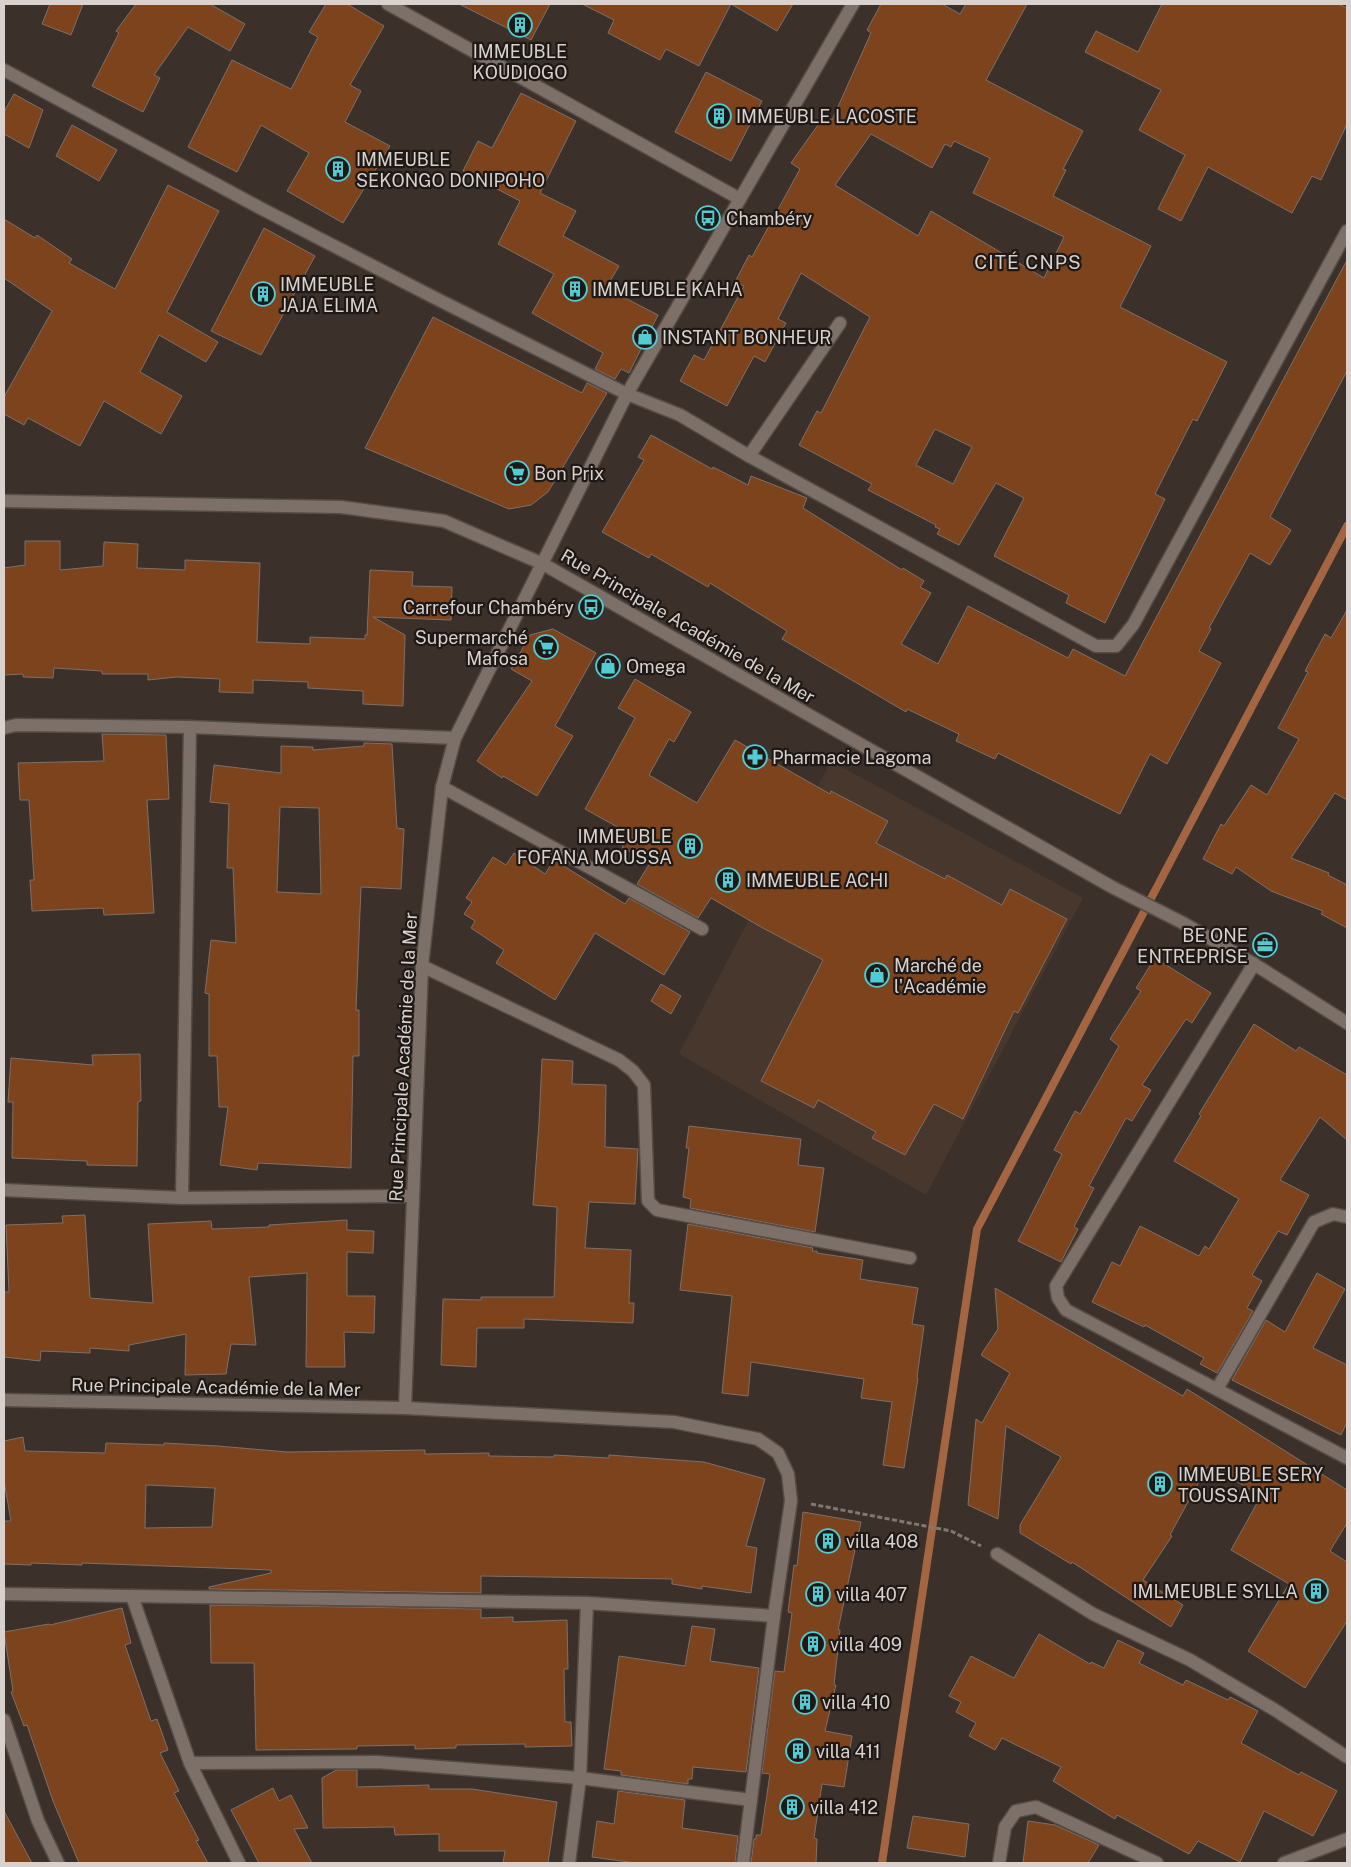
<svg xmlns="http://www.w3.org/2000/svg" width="1351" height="1867" font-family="'Public Sans',sans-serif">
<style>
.built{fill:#48372d}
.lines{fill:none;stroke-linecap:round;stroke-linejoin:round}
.stream{stroke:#a46642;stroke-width:8}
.building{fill:#7d431d;stroke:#7d7069;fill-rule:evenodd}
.minor-casing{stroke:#554c46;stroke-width:15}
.path{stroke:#817873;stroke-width:3;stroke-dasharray:5 2.5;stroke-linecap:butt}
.minor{stroke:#7d7069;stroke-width:12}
.labels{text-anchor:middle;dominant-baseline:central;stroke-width:4.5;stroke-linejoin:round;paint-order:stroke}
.poi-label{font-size:18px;fill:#d8d1cd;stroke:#1e1916;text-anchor:start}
.street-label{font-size:18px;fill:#d8d1cd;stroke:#1e1916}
.neighbourhood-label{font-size:19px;letter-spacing:1px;fill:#d8d1cd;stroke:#1e1916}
</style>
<rect width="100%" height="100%" fill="#3b302a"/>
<path class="built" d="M831,761L1083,898L926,1195L679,1054Z"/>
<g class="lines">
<path class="stream" d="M882,1863L977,1229L1347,526"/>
</g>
<g class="building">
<path d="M50,4H83L71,35L42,24Z"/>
<path d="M136,4H210L245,24L230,51L188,27L154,75L160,78L143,112L92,86L119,33L116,31Z"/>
<path d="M326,4H347L384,26L350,85L361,91L345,122L390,146L343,223L287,191L309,153L261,125L237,172L188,147L232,60L291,89L318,37L309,32Z"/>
<path d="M459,4H550L531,40Z"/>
<path d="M582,4H731L699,66L666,49L660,60L608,33L614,20Z"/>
<path d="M731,4H793L777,31Z"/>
<path d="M881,4H942L960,14L966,4H1027L986,80L1083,131L1063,169L1066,170L1053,196L1151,246L1120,307L1227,362L1197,421L1193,419L1155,494L1165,499L1105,623L1066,603L1069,595L994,556L1024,498L996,483L959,545L937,534L940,529L935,527L936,525L868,490L872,484L799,445L817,411L821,413L870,317L801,273L778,319L786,323L765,362L754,356L727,406L680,381L694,355L704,360L744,286L735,282L749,255L752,257L800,169L791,163L825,115L832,120L871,33L867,30ZM871,134L932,168L945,144L951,147L954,141L990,158L973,193L1064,237L1044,278L931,211L918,236L835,185ZM935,429L972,447L953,484L916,465Z"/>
<path d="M1162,4H1338L1347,8V124L1321,180L1312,176L1292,213L1208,167L1181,221L1158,209L1185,155L1139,130L1161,90L1085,52L1096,31L1138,52Z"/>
<path d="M706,72L762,101L731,161L675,132Z"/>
<path d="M521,93L576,121L540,193L576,211L563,236L619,266L606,288L658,315L629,373L621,369L615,379L595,369L603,353L532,313L554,274L498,244L520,201L463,171L478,141L492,148Z"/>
<path d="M14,94L43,110L29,148L4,134V112Z"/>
<path d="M72,125L117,150L99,181L56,156Z"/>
<path d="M168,185L219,211L167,312L218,342L206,362L159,335L140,372L182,396L161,434L104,401L80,446L28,418L24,425L4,414V397L52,311L4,278V219L35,238L37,235L72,259L69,263L115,289Z"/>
<path d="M264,228L315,256L261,355L211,331Z"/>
<path d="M1347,260V371L1270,517L1291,530L1270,565L1250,553L1209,628L1211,629L1199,651L1221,663L1167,764L1150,754L1120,814L998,753L995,759L956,741L959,734L907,709L906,712L782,639L787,631L710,583L708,587L651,554L649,558L602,532L644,460L638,457L651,435L712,469L713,467L748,485L751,476L807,498L803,508L902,570L903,568L924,581L920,587L931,593L901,644L938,664L968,606L1068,658L1073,649L1125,676Z"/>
<path d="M433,317L582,393L587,383L607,393L548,492L531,505L509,509L365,448Z"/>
<path d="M25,541H60V570L103,566L104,542L138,544L137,568L185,570V560L260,563L257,642L310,644V637L365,639V635H367L370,570L413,572L412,586L452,587L451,620L373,617L405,635L403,706L363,704V691L308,688V682L253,680V693L219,692L220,679L177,677L148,680V674H102V671L54,668L53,678L23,677V674L4,675V568L25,565Z"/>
<path d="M1347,610V800L1335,793L1291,858L1329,873L1328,875L1347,885V928L1321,914L1323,911L1271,891L1236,867L1232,874L1203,859L1221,824L1224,826L1251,785L1267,795L1299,739L1278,728L1308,672L1305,671L1325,634L1331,638Z"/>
<path d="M553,629L596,653L555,726L573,736L537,796L503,776L502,778L477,761L532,681L511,669L530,635Z"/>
<path d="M635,679L691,712L674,742L669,739L649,775L697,803L735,740L830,794L831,791L888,821L876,843L945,879L947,875L1002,905L1010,889L1067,919L1018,1013L1014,1011L963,1119L934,1104L905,1155L872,1138L876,1132L818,1100L814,1108L761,1081L823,960L761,927L711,898L698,918L637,884L650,863L622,847L630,834L585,809L635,718L618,708Z"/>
<path d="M102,734L166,735L169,799L147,800L154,913L104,915L103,908L32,911L30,880H34L29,800H20L18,763L104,761Z"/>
<path d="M364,743L392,744L397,828L404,829L401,889L361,887L356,1010H359V1056H353L351,1168L258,1163L257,1170L220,1165L228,1107H219L217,1056H209V994L205,993L211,940L236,943L233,868H227L229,804L210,802L214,765L281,773V746L313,747V750L364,746ZM280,807L319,808L321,894L277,892Z"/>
<path d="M514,853L545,874L554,860L625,904L629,898L690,932L664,975L595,933L555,1000L496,963L504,950L471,928L475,921L464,914L472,902L466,898L493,857L506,865Z"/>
<path d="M1155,958L1211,993L1192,1023L1186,1019L1142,1085L1151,1090L1132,1121L1126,1118L1089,1186L1094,1188L1074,1227L1078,1229L1061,1262L1018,1241L1062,1154L1054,1150L1075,1111L1080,1114L1119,1046L1110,1039L1141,991L1136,988Z"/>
<path d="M661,984L681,996L671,1014L651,1001Z"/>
<path d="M1254,1024L1296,1051L1299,1047L1347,1075V1140L1320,1117L1280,1180L1309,1195L1287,1235L1278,1231L1252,1275L1262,1281L1247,1308L1253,1311L1217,1373L1200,1364L1204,1358L1145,1325L1144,1327L1092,1302L1112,1262L1120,1266L1140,1226L1199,1256L1205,1246L1209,1249L1239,1199L1174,1161L1201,1116L1199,1114Z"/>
<path d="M140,1054L141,1101L138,1102L137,1166L87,1165V1161L12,1158L13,1102H8L11,1058L93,1065L92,1055Z"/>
<path d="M542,1059L573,1061L572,1084L606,1085L605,1147L638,1149L635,1204L589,1202L585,1248L631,1250L629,1303H634L633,1323L524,1319V1328H477L476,1367L441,1365L443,1299L481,1300V1297H554L557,1207L533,1205L539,1123Z"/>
<path d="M689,1126L801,1139L798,1165L824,1168L815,1232L690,1208L691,1199L683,1197L689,1148H686Z"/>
<path d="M85,1215L90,1298L153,1303L148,1224L211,1221L212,1229L269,1227V1225L347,1220V1230L374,1231L373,1253L347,1252V1296H375L374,1333L344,1332L345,1367H306L307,1273L249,1277L256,1345L231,1344L226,1374L185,1375L186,1334L129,1345V1351L90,1348V1353L41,1351L40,1361L4,1357V1292H9L6,1225L63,1223L62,1216Z"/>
<path d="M688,1224L813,1248L812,1251H817V1253L863,1260L860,1279L918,1288L912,1324L924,1326L917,1377L918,1378L904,1468L883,1465L892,1402L861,1398L864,1379L751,1362L748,1396L722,1393L732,1296L680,1290Z"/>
<path d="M1317,1273L1345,1289L1313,1348L1347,1365V1422L1341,1435L1232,1380L1266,1320L1285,1332Z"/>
<path d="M995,1288L1183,1396L1187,1389L1347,1490V1523L1330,1551L1347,1562V1621L1305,1688L1248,1651L1289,1584L1231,1550L1261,1496L1212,1467L1211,1469L1207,1467L1170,1535L1172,1536L1143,1580L1183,1605L1171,1627L1072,1562L1071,1564L1020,1533V1525L1061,1457L1006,1426L998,1519L968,1505L976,1419L982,1423L1010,1373L981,1355L998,1329Z"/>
<path d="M23,1437L25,1451L105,1453L106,1443L164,1445V1443L218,1446L287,1452L425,1450V1454L489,1453V1456L554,1457V1455L609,1458V1455L704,1462L765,1479L746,1546L757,1548L751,1593L702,1586V1589L672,1584V1579L481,1576V1593L209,1589V1587L271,1573V1570L82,1563V1565L31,1563V1565L4,1564V1521H11L4,1481V1441ZM146,1485L215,1488L212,1527L145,1528Z"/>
<path d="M803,1512L861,1522L838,1630H840L834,1685H836L825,1731L852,1736L844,1787L822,1784L814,1838L817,1839L816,1863H751L754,1839H756V1835H761L770,1774L762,1773L775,1671L784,1672L792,1613L788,1612L794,1565L797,1566Z"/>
<path d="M210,1605L481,1609V1618L513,1617V1622L567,1620L568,1669H564L565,1722H571L572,1746L525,1747V1744L456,1745V1748L415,1749V1745L357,1746V1749L256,1750L254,1663H211Z"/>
<path d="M122,1608L131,1643L125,1645L151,1721L157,1719L168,1750L160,1753L179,1791L174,1793L199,1840L196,1841L208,1863H79L53,1801L27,1725L24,1726L11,1692L13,1691L4,1632L49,1624L50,1625Z"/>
<path d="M692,1626L715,1629L710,1661L759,1668L746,1772L693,1767L692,1779H688V1784L621,1775V1771L604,1769L619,1656L685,1666Z"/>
<path d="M1039,1634L1090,1664L1091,1662L1104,1668L1118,1640L1144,1653L1139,1663L1183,1685L1186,1680L1228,1700L1230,1697L1258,1711L1241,1743L1299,1775L1301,1772L1337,1791L1313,1836L1264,1811L1240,1862L1198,1841L1189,1854L1117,1815L1115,1819L1053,1781L1061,1767L1002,1738L995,1750L969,1736L976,1723L956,1712L961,1702L949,1696L971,1656L1014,1678Z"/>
<path d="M336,1770H357V1787L429,1785V1789H472L557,1802L548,1863H503L505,1851H439V1834L395,1835L394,1827L323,1828L322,1778Z"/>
<path d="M273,1788L279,1801L291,1795L308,1828L294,1829L312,1863H259L231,1810Z"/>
<path d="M618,1791L685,1800L682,1828L738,1836L735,1863H636L592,1857L597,1821L614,1824Z"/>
<path d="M4,1811L32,1863H4Z"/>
<path d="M913,1816L969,1824L965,1857L907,1848Z"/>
<path d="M1028,1821L1055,1825L1099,1845L1088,1863H1023Z"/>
</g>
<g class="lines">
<g class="minor-casing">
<g id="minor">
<path d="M388,4L740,199"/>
<path d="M4,70L264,210L437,299L627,394L680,415L749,456L1096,646H1116L1133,625L1347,231"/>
<path d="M749,456L840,323"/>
<path d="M4,501L341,507L444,521L543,564L1112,887L1183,923L1254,964L1347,1023"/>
<path d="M4,728L16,725L190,727L455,738"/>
<path d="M442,787L702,929"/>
<path d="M1254,964L1056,1286L1058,1298L1066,1310L1347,1458"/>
<path d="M422,966L619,1060L633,1071L644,1085L648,1201L657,1210L910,1258"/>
<path d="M4,1190L182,1198L412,1196"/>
<path d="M182,1198L190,727"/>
<path d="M1217,1389L1314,1222L1333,1214L1347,1217"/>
<path d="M4,1400L405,1408L674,1422L758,1439L778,1453L788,1474L791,1501L774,1616L743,1863"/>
<path d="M405,1408L422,966L442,787L455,738L627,394L853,4"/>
<path d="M997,1554L1093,1614L1190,1660L1275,1710L1347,1757"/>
<path d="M4,1594L587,1603L774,1616"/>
<path d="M132,1596L190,1763L239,1863"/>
<path d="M4,1720L38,1821L58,1863"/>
<path d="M190,1763L377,1762L580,1778L751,1800"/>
<path d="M569,1863L580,1778L587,1603"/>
<path d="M999,1863L1005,1827L1016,1811L1036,1807L1157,1863"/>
<path d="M1284,1863L1347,1839"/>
</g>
</g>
<path class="path" d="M811,1504L951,1531L981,1546"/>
<use href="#minor" class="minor"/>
</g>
<defs>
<g id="building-ring" transform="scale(1.25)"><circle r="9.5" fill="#1e1916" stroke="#51ccd3" stroke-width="1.5"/><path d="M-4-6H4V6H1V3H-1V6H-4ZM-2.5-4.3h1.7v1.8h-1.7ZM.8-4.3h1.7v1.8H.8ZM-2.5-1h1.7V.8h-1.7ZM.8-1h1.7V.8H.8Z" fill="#51ccd3"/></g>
<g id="bus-ring" transform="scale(1.25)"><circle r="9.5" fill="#1e1916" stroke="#51ccd3" stroke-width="1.5"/><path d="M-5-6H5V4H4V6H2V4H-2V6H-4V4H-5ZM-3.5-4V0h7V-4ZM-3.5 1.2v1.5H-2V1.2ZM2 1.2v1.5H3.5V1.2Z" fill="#51ccd3"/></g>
<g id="shop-ring" transform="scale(1.25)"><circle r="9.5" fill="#1e1916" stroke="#51ccd3" stroke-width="1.5"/><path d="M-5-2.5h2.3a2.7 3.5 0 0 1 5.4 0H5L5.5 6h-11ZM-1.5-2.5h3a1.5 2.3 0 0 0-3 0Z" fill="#51ccd3"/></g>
<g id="supermarket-ring" transform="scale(1.25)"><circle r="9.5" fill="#1e1916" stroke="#51ccd3" stroke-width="1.5"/><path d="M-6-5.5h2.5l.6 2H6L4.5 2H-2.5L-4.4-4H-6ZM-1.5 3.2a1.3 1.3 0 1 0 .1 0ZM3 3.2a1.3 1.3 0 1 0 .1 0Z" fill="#51ccd3"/></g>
<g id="pharmacy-ring" transform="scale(1.25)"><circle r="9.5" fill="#1e1916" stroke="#51ccd3" stroke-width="1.5"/><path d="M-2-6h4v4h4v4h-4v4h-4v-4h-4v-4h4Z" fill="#51ccd3"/></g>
<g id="office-ring" transform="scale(1.25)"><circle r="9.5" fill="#1e1916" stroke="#51ccd3" stroke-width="1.5"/><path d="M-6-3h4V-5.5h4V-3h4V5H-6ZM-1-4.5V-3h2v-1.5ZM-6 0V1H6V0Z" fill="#51ccd3"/></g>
</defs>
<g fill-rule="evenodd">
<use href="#building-ring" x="520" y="25"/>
<use href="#building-ring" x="719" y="116"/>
<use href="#building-ring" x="338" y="169"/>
<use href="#bus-ring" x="708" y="218"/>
<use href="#building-ring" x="575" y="289"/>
<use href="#building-ring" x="263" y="294"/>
<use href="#shop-ring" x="645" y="337"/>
<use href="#supermarket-ring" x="517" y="473"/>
<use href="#bus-ring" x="591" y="607"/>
<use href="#supermarket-ring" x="546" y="647"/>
<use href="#shop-ring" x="608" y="666"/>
<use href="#pharmacy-ring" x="755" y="757"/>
<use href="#building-ring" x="690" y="846"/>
<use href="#building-ring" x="728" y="880"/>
<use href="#office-ring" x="1265" y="945"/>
<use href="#shop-ring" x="877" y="975"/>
<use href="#building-ring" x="1160" y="1484"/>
<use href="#building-ring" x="828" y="1541"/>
<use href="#building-ring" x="1316" y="1591"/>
<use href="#building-ring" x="818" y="1594"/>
<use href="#building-ring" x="813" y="1644"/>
<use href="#building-ring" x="805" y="1702"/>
<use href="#building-ring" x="798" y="1751"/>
<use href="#building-ring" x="792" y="1807"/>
</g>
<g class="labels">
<g class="poi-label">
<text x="520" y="51" text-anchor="middle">IMMEUBLE<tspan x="520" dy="21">KOUDIOGO</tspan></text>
<text x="736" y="116">IMMEUBLE LACOSTE</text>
<text x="356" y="159">IMMEUBLE<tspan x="356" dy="21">SEKONGO DONIPOHO</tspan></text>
<text x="726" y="218">Chambéry</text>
<text x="280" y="284">IMMEUBLE<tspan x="280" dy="21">JAJA ELIMA</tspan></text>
<text x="592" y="289">IMMEUBLE KAHA</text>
<text x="662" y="337">INSTANT BONHEUR</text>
<text x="534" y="473">Bon Prix</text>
<text x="574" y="607" text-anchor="end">Carrefour Chambéry</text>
<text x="528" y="637" text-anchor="end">Supermarché<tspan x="528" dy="21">Mafosa</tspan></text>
<text x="626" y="666">Omega</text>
<text x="772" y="757">Pharmacie Lagoma</text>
<text x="672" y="836" text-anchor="end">IMMEUBLE<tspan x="672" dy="21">FOFANA MOUSSA</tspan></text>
<text x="746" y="880">IMMEUBLE ACHI</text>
<text x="1248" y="935" text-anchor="end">BE ONE<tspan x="1248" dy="21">ENTREPRISE</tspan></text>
<text x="894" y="965">Marché de<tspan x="894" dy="21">l'Académie</tspan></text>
<text x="1178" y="1474">IMMEUBLE SERY<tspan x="1178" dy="21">TOUSSAINT</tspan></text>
<text x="846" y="1541">villa 408</text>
<text x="1298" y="1591" text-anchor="end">IMLMEUBLE SYLLA</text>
<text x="836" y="1594">villa 407</text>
<text x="830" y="1644">villa 409</text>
<text x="822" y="1702">villa 410</text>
<text x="816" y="1751">villa 411</text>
<text x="810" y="1807">villa 412</text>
</g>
<g class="street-label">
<text transform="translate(688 626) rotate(30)">Rue Principale Académie de la Mer</text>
<text transform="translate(403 1057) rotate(-87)">Rue Principale Académie de la Mer</text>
<text transform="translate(216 1387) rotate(1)">Rue Principale Académie de la Mer</text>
</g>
<g class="neighbourhood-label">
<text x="1028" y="262">CITÉ CNPS</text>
</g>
</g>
<rect width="1351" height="1867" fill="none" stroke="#d8d1cd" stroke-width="10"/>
</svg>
